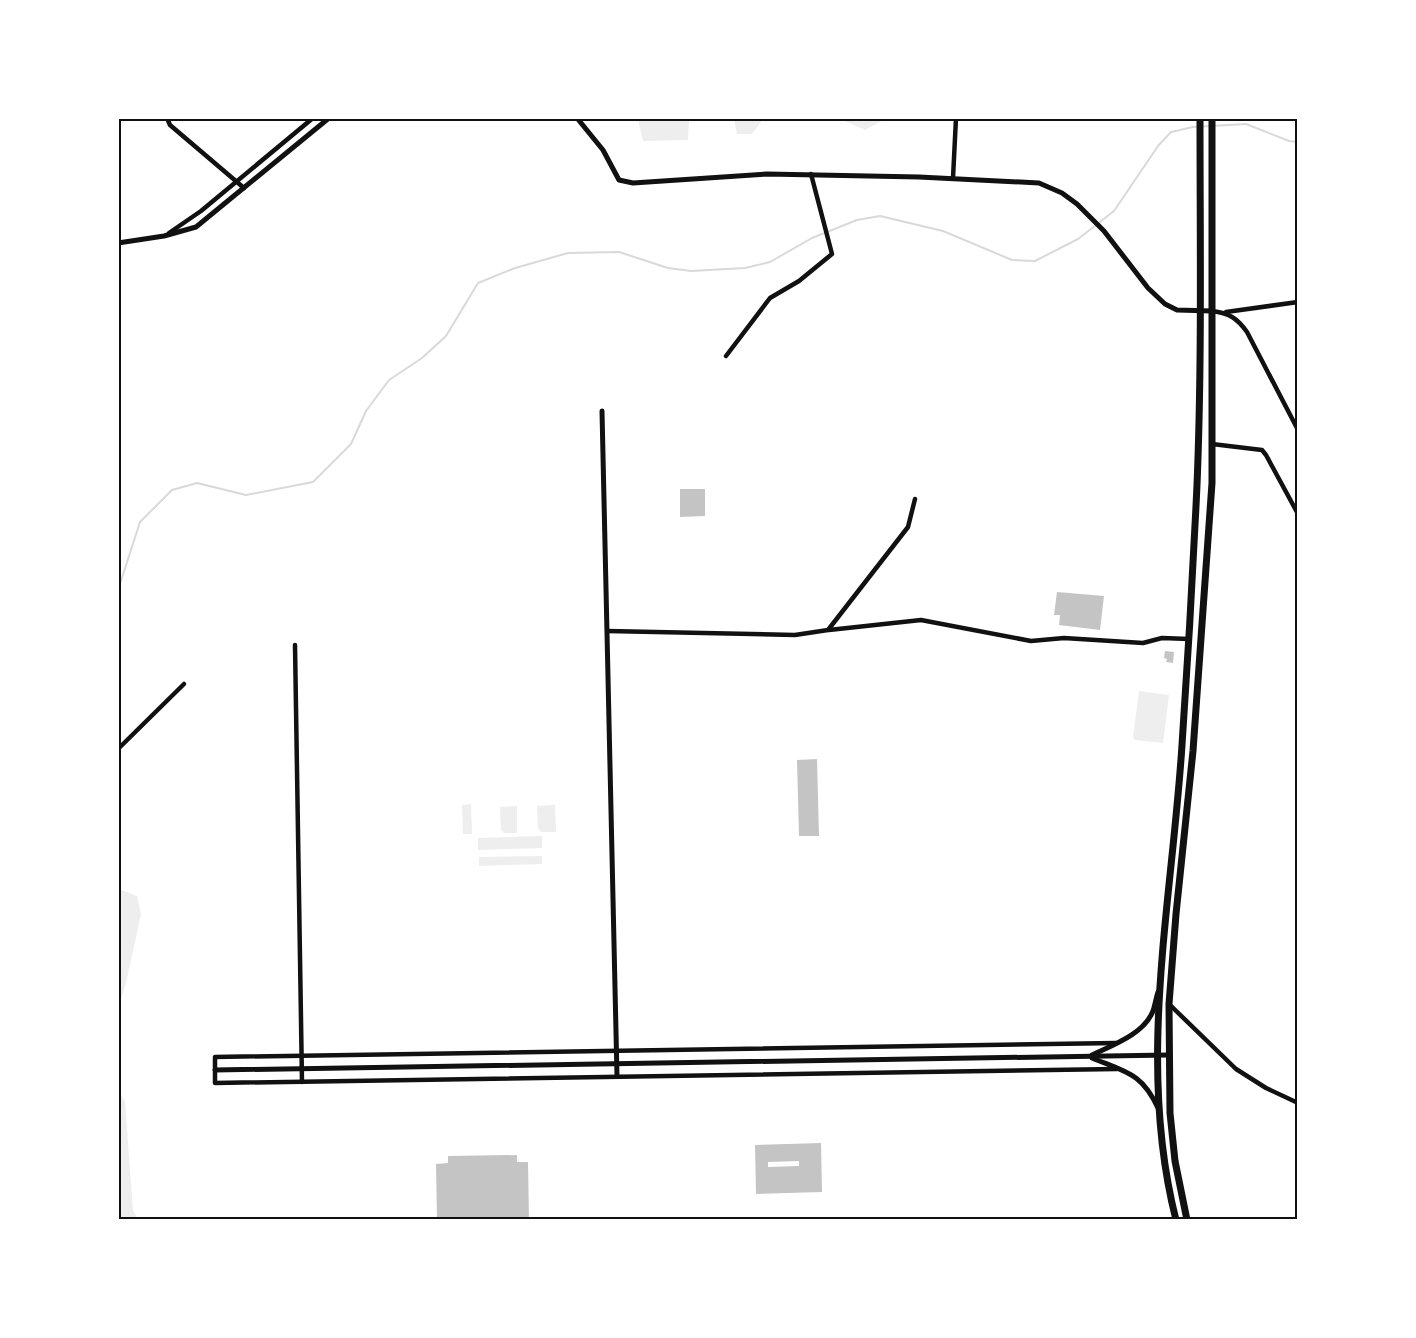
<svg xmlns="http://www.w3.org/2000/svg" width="1416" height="1338" font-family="'PT Sans Narrow',sans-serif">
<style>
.green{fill:#eee}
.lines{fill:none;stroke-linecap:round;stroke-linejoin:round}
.stream{stroke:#d9d9d9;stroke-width:2}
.building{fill:#c4c4c4;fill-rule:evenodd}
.minor{stroke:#111;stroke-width:4.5}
.tertiary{stroke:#111;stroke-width:5}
.primary{stroke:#111;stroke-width:7}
.neatline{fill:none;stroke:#111;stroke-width:2}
</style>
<rect width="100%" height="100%" fill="#fff"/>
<g class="green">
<path d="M638,119H689L688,140L643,141Z"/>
<path d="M734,119V118L763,119L752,134H737Z"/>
<path d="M885,119L865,130L840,119L885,118Z"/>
<path d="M1139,691L1169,695L1163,743L1135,740L1133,737Z"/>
<path d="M471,804L472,834H463L462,805Z"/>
<path d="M555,805L556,832H541L538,828L537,806Z"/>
<path d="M517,806V833H504L501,830L500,807Z"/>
<path d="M542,836V848L478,850V838Z"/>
<path d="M542,856V864L479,866V857Z"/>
<path d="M119,889L137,896L141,914L126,983L119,1005Z"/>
<path d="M118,1091L125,1101L133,1211L138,1219H119Z"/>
</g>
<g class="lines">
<path class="stream" d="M118,590L140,522L172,490L197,483L246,495L313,482L351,444L366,411L389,380L422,358L446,336L478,283L515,268L568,253L619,252L668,268L691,271L745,268L770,262L812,238L857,220L880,216L943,231L1012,260L1035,261L1078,239L1114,211L1158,146L1171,132L1193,127L1246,124L1289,141L1298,142"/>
</g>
<g class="building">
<path d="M680,489H705V516L680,517Z"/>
<path d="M1057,592L1104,596L1100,630L1059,625L1060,615H1054Z"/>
<path d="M1165,651L1174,652L1173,663L1166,662L1167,659L1164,658Z"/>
<path d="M817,759L819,836H799L797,760Z"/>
<path d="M821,1143L822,1192L756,1194L755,1145ZM799,1161V1166L768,1167V1162Z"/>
<path d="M517,1155V1162H528L529,1220H437L436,1164L448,1163V1156Z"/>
</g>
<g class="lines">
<g class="minor">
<path d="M167,118L170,125L244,188"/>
<path d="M118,119L119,118"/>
<path d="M953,178L956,118"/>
<path d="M169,233L201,211L313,118"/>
<path d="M1212,311C1229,313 1237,318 1247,332L1298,430"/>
<path d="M1226,312L1298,302"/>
<path d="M726,356L770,298L799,281L832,254L811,174"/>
<path d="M1212,444L1262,450L1266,455L1298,514"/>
<path d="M829,630L921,620L1031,641L1064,638L1143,643L1162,638L1189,639"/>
<path d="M607,631L795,635L828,630L908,527L915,499"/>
<path d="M295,645L302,1082"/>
<path d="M118,749L184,684"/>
<path d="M1170,1005L1236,1069L1266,1088L1298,1103"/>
<path d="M1116,1043L215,1057V1083L1117,1069"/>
</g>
<g class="tertiary">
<path d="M577,118L603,150L619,180L633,183L767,174L919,177L1039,183L1062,193L1077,204L1104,231L1148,288L1165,304L1177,310L1212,311"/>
<path d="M118,243L164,236L196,227L329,118"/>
<path d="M602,411L617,1076"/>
<path d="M1092,1055C1113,1045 1144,1034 1153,1011C1155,1005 1156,998 1158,992"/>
<path d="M1092,1058C1126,1072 1142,1073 1158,1108"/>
<path d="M215,1070L1168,1055"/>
</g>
<g class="primary">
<path d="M1176,1220C1136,1063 1172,902 1182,745C1188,658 1193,571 1197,485C1202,363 1200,240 1200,118"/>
<path d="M1187,1220L1175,1161L1170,1113L1169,1004L1176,914L1193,751L1212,483V118"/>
</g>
</g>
<rect width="1416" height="1338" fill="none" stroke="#ffffff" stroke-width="240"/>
<rect x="120" y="120" width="1176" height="1098" class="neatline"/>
</svg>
